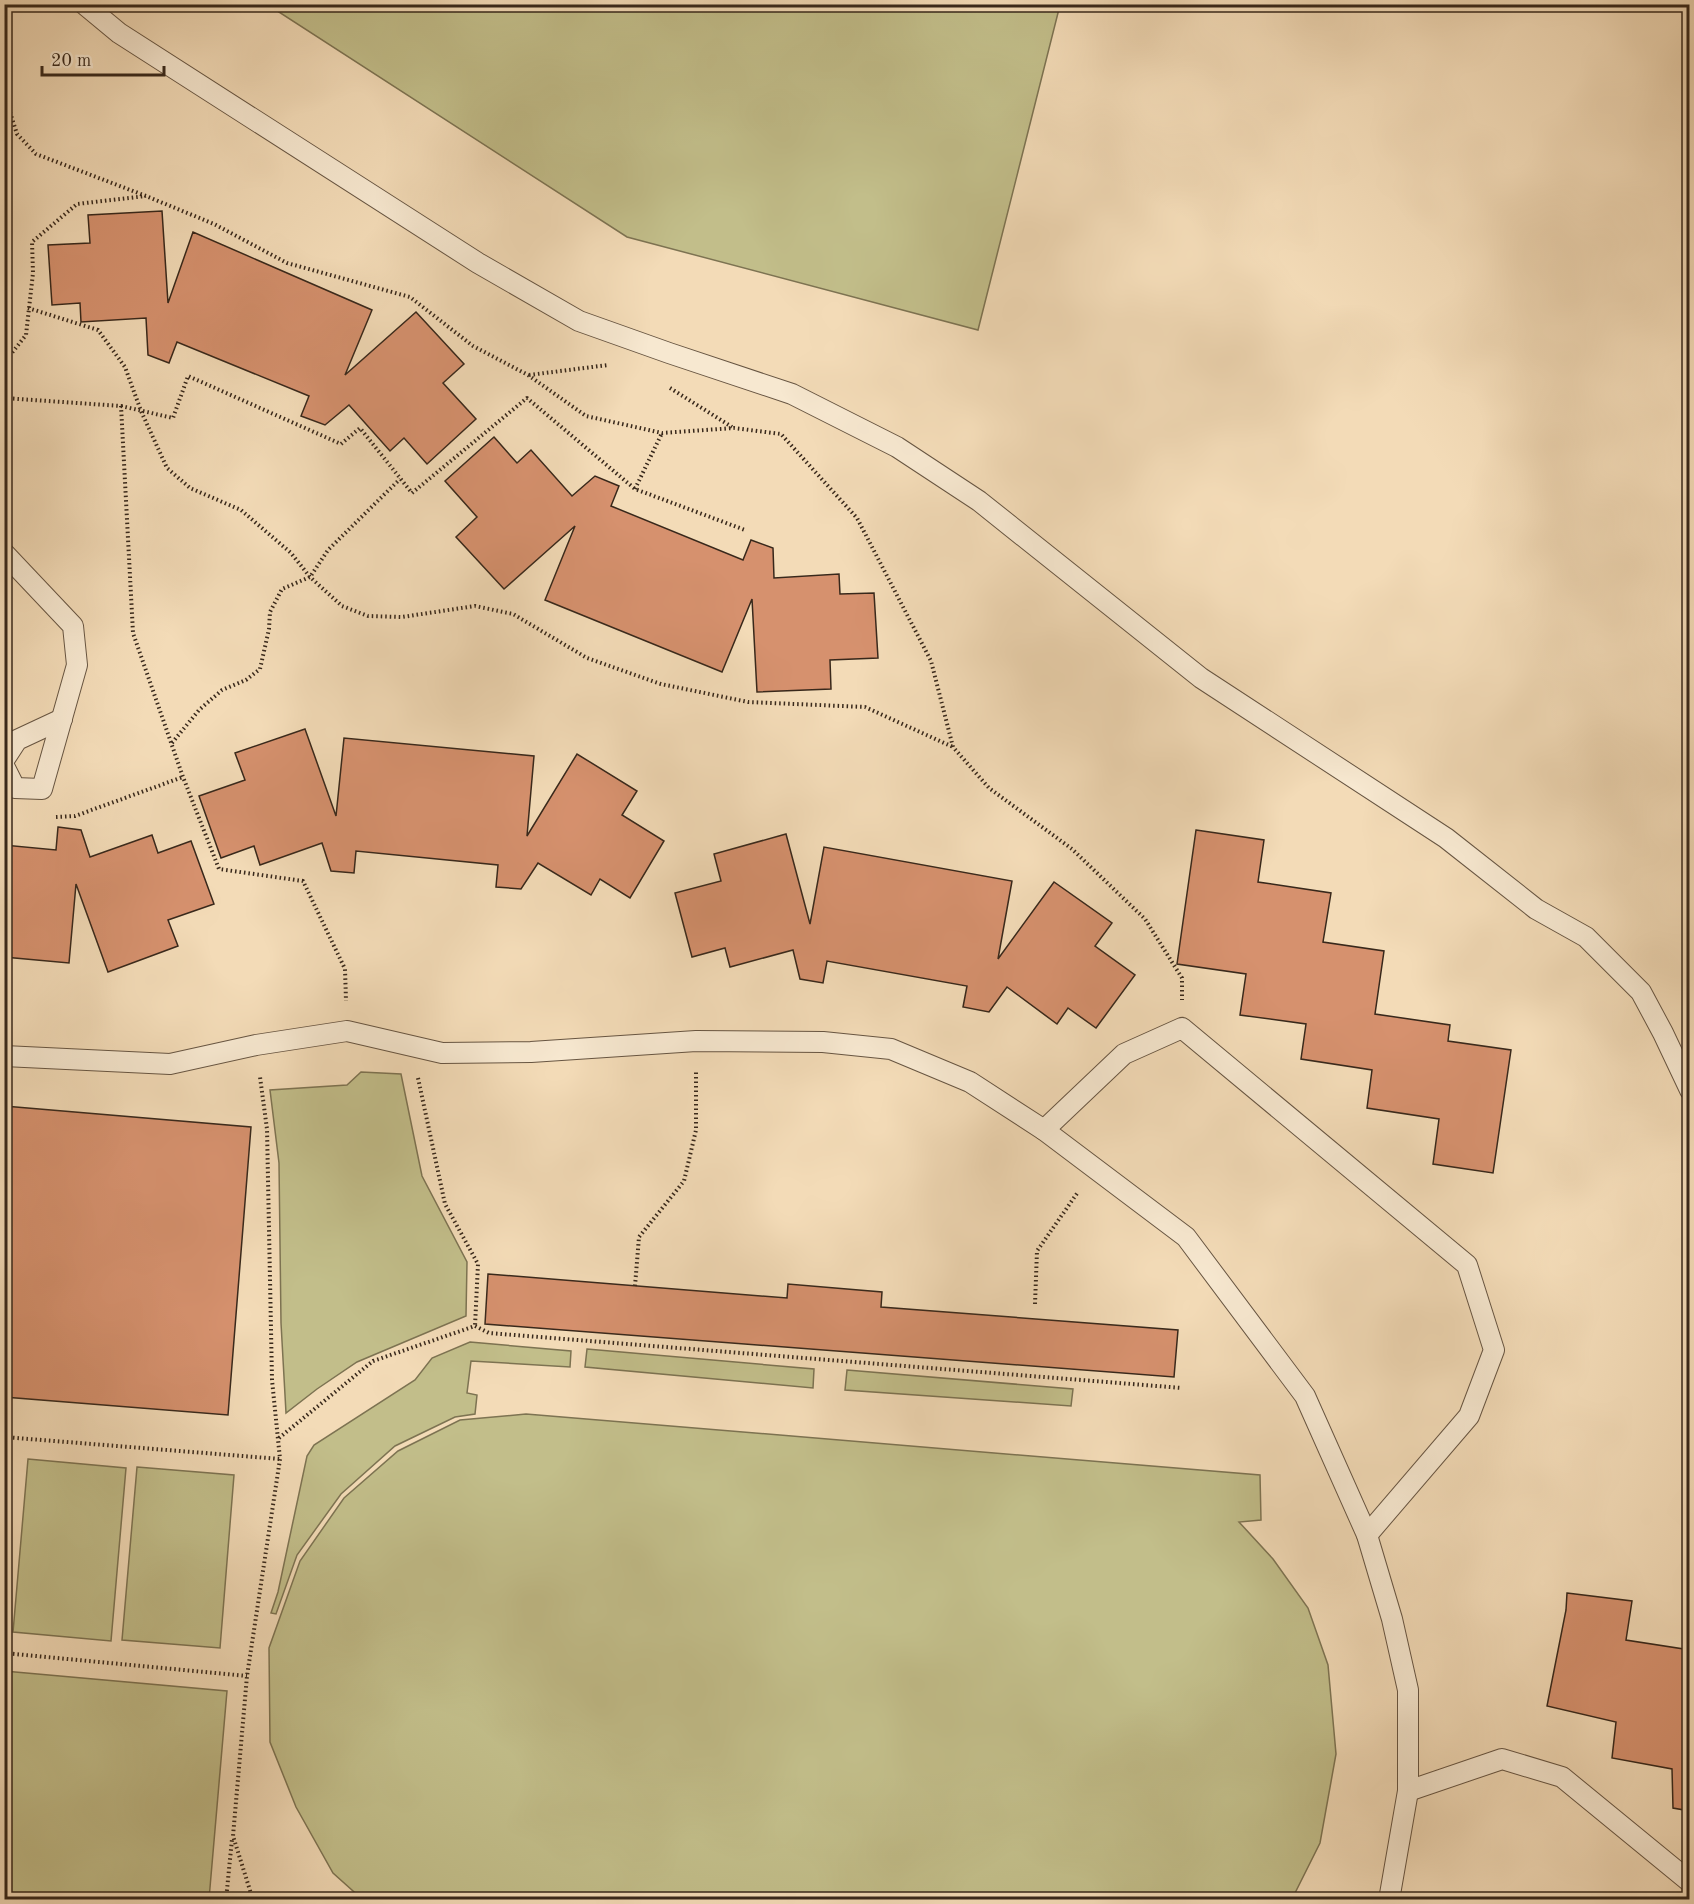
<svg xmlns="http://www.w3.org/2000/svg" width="1694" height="1904" font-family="'Old Standard TT',serif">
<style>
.green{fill:#c2be8a;stroke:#7d7352;stroke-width:1.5}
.building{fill:#d6916e;stroke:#38281b;stroke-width:1.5}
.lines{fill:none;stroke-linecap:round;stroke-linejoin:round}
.service-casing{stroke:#675542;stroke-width:22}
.path{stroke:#38281b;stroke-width:4;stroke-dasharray:1.5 3;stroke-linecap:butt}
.service{stroke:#f7e8d0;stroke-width:20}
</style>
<rect width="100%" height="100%" fill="#f3dbb7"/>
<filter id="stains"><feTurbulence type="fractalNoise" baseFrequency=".00333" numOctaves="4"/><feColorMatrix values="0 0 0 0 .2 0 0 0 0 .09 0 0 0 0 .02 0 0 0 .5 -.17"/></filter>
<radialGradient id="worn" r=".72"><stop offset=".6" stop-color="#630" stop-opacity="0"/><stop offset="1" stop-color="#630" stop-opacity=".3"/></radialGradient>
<g class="green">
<path d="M268,5H1060L978,330L627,237Z"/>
<path d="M361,1072L401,1074L422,1176L467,1262L466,1316L357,1362L317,1389L286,1413L281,1323L279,1163L270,1090L347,1085Z"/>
<path d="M470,1342L571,1351L570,1367L471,1361L467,1393L477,1395L475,1414L455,1417L395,1446L341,1494L297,1555L276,1614L271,1613L278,1592L307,1456L314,1445L415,1380L432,1358Z"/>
<path d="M587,1349L814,1369L813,1388L585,1367Z"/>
<path d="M847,1370L1073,1389L1071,1406L845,1390Z"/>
<path d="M526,1414L1260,1475L1261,1520L1239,1522L1273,1559L1308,1608L1328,1665L1336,1754L1320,1843L1292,1899H362L333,1873L296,1807L270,1742L269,1648L300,1561L344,1498L398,1451L460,1420Z"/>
<path d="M28,1459L126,1468L111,1641L13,1632Z"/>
<path d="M137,1467L234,1475L220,1648L122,1640Z"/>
<path d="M4,1671L227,1691L209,1899H5Z"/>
</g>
<g class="building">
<path d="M162,211L168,303L193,232L372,310L345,375L416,312L464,364L443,383L476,419L427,464L404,438L390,451L349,405L325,425L301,416L309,396L177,342L169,363L148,355L146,318L81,322L80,303L52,305L48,245L90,243L88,215Z"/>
<path d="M494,437L517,463L531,450L572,496L595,476L619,486L611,506L743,560L751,540L773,548L774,578L839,574L840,594L874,593L878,658L830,660L831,689L757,692L752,599L722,672L545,600L575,526L504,589L456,537L477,517L445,481Z"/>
<path d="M305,729L336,816L344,738L534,756L527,836L577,754L637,791L622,815L664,841L630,898L600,879L591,895L538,863L521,889L496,887L498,865L356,851L354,873L331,871L322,843L260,865L254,846L221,858L199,796L245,780L235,753Z"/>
<path d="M58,827L81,830L90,857L152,835L158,853L191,841L214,904L168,920L178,946L108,972L76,884L69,963L4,957V845L56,850Z"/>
<path d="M1196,830L1264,840L1258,882L1331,893L1323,942L1384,951L1375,1014L1450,1025L1448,1041L1511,1050L1493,1173L1433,1164L1439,1119L1367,1108L1372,1070L1301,1059L1306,1024L1240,1015L1246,974L1177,964Z"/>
<path d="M786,834L810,924L824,847L1012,881L998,959L1054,882L1112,923L1095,946L1135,975L1096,1028L1068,1008L1057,1024L1007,987L989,1012L963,1007L967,986L827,961L823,983L800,979L793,950L730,967L725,948L692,957L675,893L721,881L714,854Z"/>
<path d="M4,1106L251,1127L228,1415L4,1397Z"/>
<path d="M488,1274L787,1298L788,1284L882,1292L881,1307L1178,1330L1174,1377L485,1324Z"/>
<path d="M1567,1593L1632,1601L1626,1640L1690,1650V1811L1673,1808L1672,1769L1612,1758L1616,1722L1547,1706L1566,1610Z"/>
</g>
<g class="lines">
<g class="service-casing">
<g id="service">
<path d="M84,4L119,33L478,263L579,321L669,353L792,394L897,447L979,501L1201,678L1446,838L1536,909L1586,937L1641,992L1663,1033L1690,1090"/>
<path d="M4,553L73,626L77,665L42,789L15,788L4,766"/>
<path d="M4,760L17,740L62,719"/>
<path d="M4,1056L170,1064L256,1045L347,1031L442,1053L531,1052L696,1041L823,1042L891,1049L970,1082L1044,1130L1186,1237L1305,1396L1367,1535L1392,1619L1408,1690V1791L1389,1900"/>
<path d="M1044,1130L1124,1054L1182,1028L1467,1265L1494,1350L1469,1416L1367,1535"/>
<path d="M1408,1791L1502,1759L1562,1777L1690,1882"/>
</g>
</g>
<g class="path">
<path d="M4,86L8,106L17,134L36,154L146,196L214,224L287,263L410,297L473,346L528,375L586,416L662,433L734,428L781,434L857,518L931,661L953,747L989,788L1072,849L1145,919L1182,978V1000"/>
<path d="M28,308L98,330L125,367L141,411L167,468L190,488L241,510L291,553L310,577L342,606L368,616L402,617L475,606L513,614L587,658L661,684L748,702L865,707L953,747"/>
<path d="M4,363L26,335L33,273L32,242L77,204L146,196"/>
<path d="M529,375L608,365"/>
<path d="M670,388L732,427"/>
<path d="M4,398L121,406L133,633L183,777L219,869L303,881L345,969L346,1001"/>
<path d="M121,406L173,418L188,376L341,444L360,428L412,493L527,398L635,489L745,530"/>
<path d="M635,489L662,433"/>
<path d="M172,743L199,710L222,690L246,680L260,669L269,629L270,612L282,589L310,577L328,550L400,479"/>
<path d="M56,817L75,816L183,777"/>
<path d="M418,1078L445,1204L478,1264L475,1326"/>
<path d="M635,1286L639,1237L684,1181L696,1130V1070"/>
<path d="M1035,1304L1037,1251L1078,1192"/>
<path d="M4,1437L280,1459"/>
<path d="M279,1438L373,1361L475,1326L489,1333L1182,1388"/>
<path d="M4,1653L247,1676"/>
<path d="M226,1900L232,1839"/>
<path d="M253,1900L233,1836L247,1676L280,1459L272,1380L267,1129L260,1077"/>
</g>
<use href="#service" class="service"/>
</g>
<rect width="1694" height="1904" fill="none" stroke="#f3dbb7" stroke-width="24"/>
<rect x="6" y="6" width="1682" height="1892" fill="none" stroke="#38281b" stroke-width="3"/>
<rect x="12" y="12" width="1670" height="1880" fill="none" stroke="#38281b" stroke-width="1.5"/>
<path d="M42 66v9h122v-9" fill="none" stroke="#38281b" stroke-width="3"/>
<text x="51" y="66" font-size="18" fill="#38281b" stroke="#f7e8d0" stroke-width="4.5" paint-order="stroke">20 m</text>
<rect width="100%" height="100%" filter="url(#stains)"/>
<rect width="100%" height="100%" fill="url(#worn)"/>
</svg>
